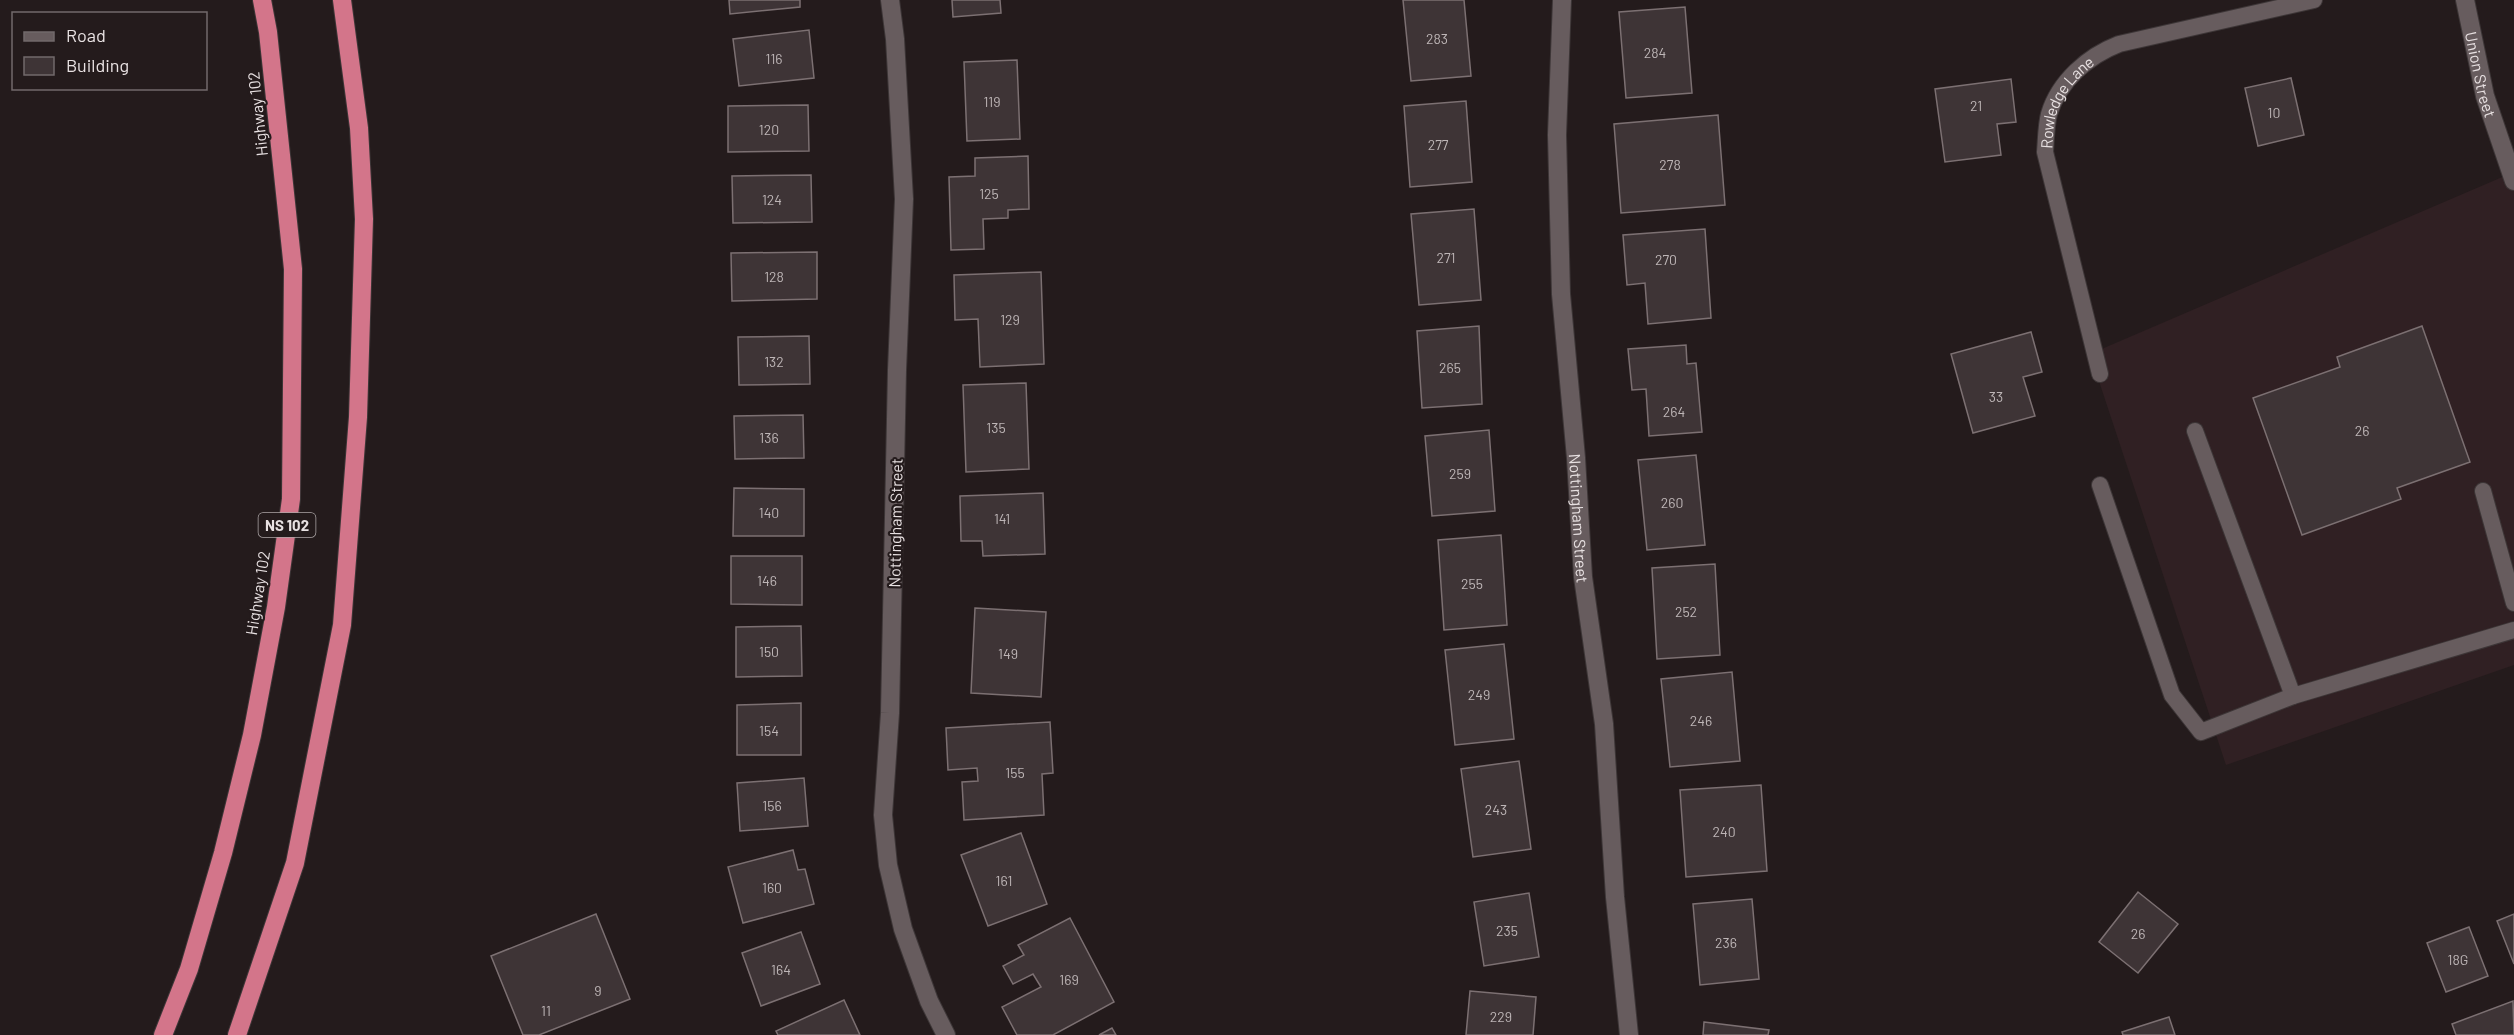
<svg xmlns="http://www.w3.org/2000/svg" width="2514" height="1035" font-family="Barlow,sans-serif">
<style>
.built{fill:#302023}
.building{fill:#3e3436;stroke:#7c7072;stroke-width:1.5}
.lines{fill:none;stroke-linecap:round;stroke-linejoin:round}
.service-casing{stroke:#3d3637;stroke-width:18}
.minor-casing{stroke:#3d3637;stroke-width:20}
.motorway-casing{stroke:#3d3637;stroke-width:20}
.service{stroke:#675c5e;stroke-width:16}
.minor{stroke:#675c5e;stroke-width:18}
.motorway{stroke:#d3758a;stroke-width:18}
.labels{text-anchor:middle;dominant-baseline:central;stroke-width:4.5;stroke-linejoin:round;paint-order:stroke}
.number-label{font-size:14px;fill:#beb6b7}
.shield{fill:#241b1c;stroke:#ada6a7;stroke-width:1.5}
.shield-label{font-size:15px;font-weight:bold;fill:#e8e1e2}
.street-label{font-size:16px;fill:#e8e1e2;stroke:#241b1c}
</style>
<rect width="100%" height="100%" fill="#241b1c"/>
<path class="built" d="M2514,172V665L2226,765L2090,354Z"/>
<g class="building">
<path d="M729,0H800V7L730,14Z"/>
<path d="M952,0H1000L1001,13L953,17Z"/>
<path d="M1403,0H1464L1471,76L1411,81Z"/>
<path d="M1685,7L1692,93L1626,98L1619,12Z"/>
<path d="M809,30L814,78L739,86L733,39Z"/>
<path d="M1017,60L1020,139L967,141L964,62Z"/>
<path d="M2291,78L2304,135L2258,146L2245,88Z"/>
<path d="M2011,79L2016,122L1997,124L2001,155L1945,162L1935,89Z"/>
<path d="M1466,101L1472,182L1410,187L1404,106Z"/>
<path d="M808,105L809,151L728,152V106Z"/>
<path d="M1718,115L1725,205L1621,213L1614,124Z"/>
<path d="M1028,156L1029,209L1008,210V218L983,219L984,249L951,250L949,177L975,176V158Z"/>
<path d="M811,175L812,222L733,223L732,176Z"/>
<path d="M1474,209L1481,300L1419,305L1411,214Z"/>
<path d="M1705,229L1711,318L1648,324L1645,283L1627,285L1623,235Z"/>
<path d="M817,252V299L732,301L731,253Z"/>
<path d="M1041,272L1044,364L980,367L978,319L955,320L954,275Z"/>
<path d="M1479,326L1482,404L1422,408L1417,331Z"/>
<path d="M2422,326L2470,462L2397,488L2401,499L2302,535L2253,398L2340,367L2337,357Z"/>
<path d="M2031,332L2042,372L2023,377L2035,416L1973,433L1951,354Z"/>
<path d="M809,336L810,384L739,385L738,337Z"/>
<path d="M1686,345L1687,364L1696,363L1702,432L1649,436L1646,389L1632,390L1628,349Z"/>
<path d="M1026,383L1029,469L966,472L963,385Z"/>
<path d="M803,415L804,458L735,459L734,416Z"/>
<path d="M1489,430L1495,511L1432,516L1425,436Z"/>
<path d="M1696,455L1705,545L1647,550L1638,460Z"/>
<path d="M734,488L804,489V536H733Z"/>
<path d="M1043,493L1045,554L983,556L982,541H961L960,496Z"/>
<path d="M1501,535L1507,625L1444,630L1438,540Z"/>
<path d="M731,556H802V605L731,604Z"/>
<path d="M1715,564L1720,655L1657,659L1652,568Z"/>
<path d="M975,608L1046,612L1041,697L971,693Z"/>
<path d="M801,626L802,676L736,677V627Z"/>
<path d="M1504,644L1514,739L1455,745L1445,650Z"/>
<path d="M1732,672L1740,761L1670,767L1661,679Z"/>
<path d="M801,703V755H737V705Z"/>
<path d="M1050,722L1053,773L1042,774L1044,815L964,820L962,782L978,781L977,768L948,770L946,728Z"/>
<path d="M1519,761L1531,849L1473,857L1461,769Z"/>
<path d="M804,778L808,826L740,831L737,783Z"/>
<path d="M1761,785L1767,871L1686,877L1680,790Z"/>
<path d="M1021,833L1047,904L988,926L961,855Z"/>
<path d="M793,850L798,870L805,869L814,904L743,923L728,867Z"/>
<path d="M2138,892L2178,924L2138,973L2099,942Z"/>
<path d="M1529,893L1539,957L1484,966L1474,902Z"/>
<path d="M1752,899L1759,979L1700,985L1693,904Z"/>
<path d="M596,914L630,999L539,1035H523L491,956Z"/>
<path d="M2514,914V964L2497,921Z"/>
<path d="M1070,918L1114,1002L1053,1035H1017L1002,1007L1041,987L1033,974L1013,984L1003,966L1024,955L1018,945Z"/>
<path d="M2469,927L2488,976L2446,992L2427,943Z"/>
<path d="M801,932L820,984L761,1006L742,953Z"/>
<path d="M1470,991L1536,997L1533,1035H1466Z"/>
<path d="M844,1000L860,1035H778L776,1031Z"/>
<path d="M2513,1001L2514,1035H2456L2452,1024Z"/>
<path d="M2169,1017L2175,1035H2123L2122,1032Z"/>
<path d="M1704,1022L1769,1030L1768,1035H1703Z"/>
<path d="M1112,1028L1116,1035H1099Z"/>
</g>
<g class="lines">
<g class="service-casing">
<g id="service">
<path id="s1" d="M2100,374L2045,152C2046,140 2046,126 2049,114C2059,81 2088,56 2119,44L2314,0"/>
<path d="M2195,431L2293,696"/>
<path d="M2100,485L2172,695L2201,732L2293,696L2514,630"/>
<path d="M2483,491L2514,603"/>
</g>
</g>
<g class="minor-casing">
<g id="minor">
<path d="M890,0L895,39L904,199L897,370L890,713L883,815L888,865L903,929L929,1001L946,1035"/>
<path id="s2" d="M1562,0L1557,135L1561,294L1576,458L1583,577L1604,724L1615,897L1629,1035"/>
<path id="s3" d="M2465,0L2485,96L2514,181"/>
</g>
</g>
<g class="motorway-casing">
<g id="motorway">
<path d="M163,1035L189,969L223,853L252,735L276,607L291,499L293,269L268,32L262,0"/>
<path d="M237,1035L295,863L342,625L358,417L364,219L359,128L342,0"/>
</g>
</g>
<use href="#service" class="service"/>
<use href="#minor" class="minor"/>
<use href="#motorway" class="motorway"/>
</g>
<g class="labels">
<g class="number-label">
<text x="1437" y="38">283</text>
<text x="1655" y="52">284</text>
<text x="774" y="58">116</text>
<text x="992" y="101">119</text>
<text x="1976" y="105">21</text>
<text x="2274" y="112">10</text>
<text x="769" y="129">120</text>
<text x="1438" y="144">277</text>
<text x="1670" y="164">278</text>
<text x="989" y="193">125</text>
<text x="772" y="199">124</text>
<text x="1446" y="257">271</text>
<text x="1666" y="259">270</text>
<text x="774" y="276">128</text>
<text x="1010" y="319">129</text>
<text x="774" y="361">132</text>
<text x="1450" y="367">265</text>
<text x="1996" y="396">33</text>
<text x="1674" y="411">264</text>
<text x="996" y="427">135</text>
<text x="2362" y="430">26</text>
<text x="769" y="437">136</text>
<text x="1460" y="473">259</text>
<text x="1672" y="502">260</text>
<text x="769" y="512">140</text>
<text x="1002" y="518">141</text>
<text x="767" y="580">146</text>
<text x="1472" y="583">255</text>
<text x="1686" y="611">252</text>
<text x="769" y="651">150</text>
<text x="1008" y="653">149</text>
<text x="1479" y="694">249</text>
<text x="1701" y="720">246</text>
<text x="769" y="730">154</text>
<text x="1015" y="772">155</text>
<text x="772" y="805">156</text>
<text x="1496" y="809">243</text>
<text x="1724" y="831">240</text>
<text x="1004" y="880">161</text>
<text x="772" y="887">160</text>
<text x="1507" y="930">235</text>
<text x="2138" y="933">26</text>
<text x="1726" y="942">236</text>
<text x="2458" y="959">18G</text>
<text x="781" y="969">164</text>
<text x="1069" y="979">169</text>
<text x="598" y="990">9</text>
<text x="546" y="1010">11</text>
<text x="1501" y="1016">229</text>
</g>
<rect class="shield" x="258.5" y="513" width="57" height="24" rx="4.5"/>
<g class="shield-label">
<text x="287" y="525">NS 102</text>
</g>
<g class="street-label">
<text stroke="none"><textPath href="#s3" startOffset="76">Union Street</textPath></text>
<text stroke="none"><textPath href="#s1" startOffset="285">Rowledge Lane</textPath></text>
<text transform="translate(257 114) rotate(-96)">Highway 102</text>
<text stroke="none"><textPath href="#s2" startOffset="519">Nottingham Street</textPath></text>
<text transform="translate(895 523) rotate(-89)">Nottingham Street</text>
<text transform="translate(257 593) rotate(-81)">Highway 102</text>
</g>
</g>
<rect x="12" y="12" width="195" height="78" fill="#241b1c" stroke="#726a6b" stroke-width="1.5"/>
<rect x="24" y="32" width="30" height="9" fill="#675c5e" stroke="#726a6b" stroke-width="1.5"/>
<text x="66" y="42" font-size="18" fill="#e8e1e2">Road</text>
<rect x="24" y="57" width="30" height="18" fill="#3e3436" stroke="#726a6b" stroke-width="1.5"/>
<text x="66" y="72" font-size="18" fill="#e8e1e2">Building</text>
</svg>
